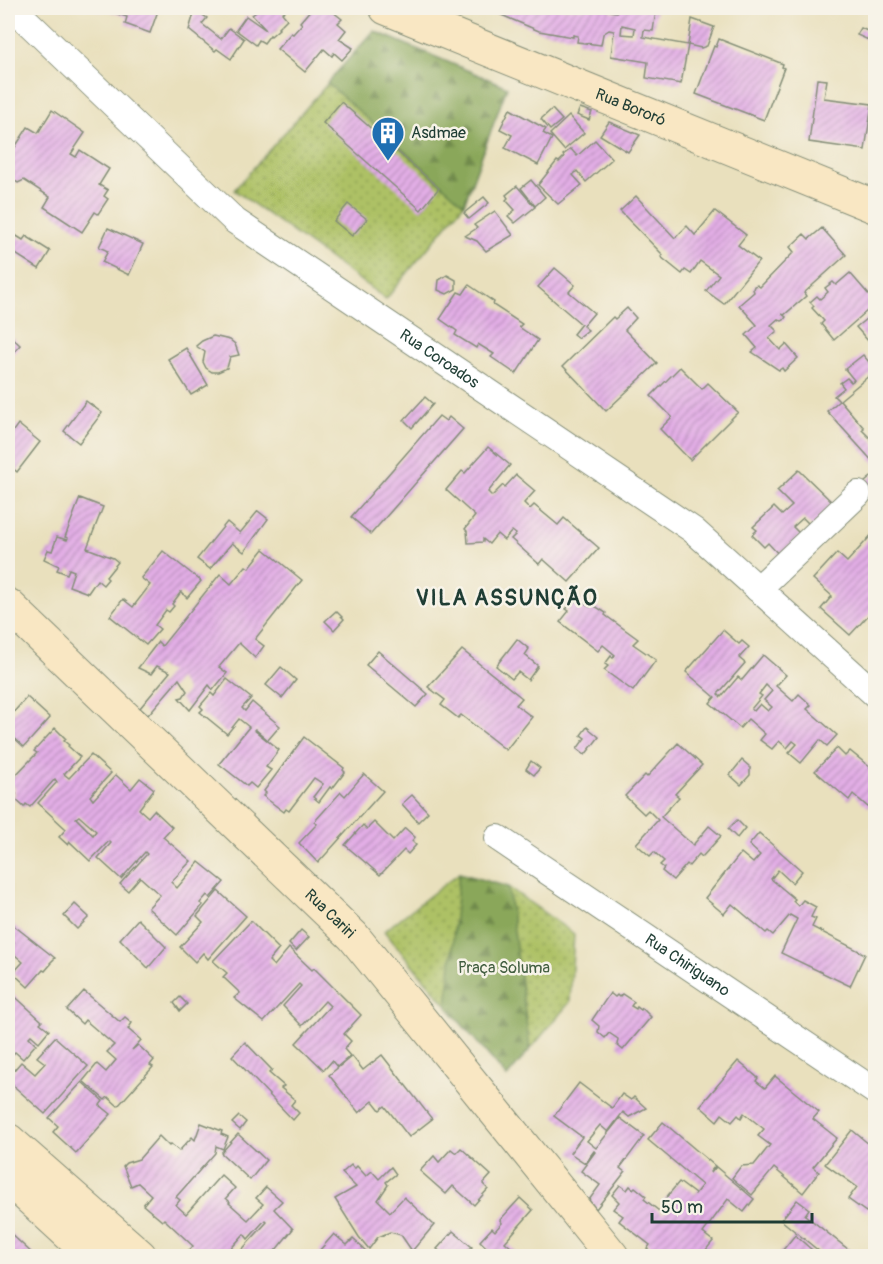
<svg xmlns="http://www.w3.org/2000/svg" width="883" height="1264" font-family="Pangolin,sans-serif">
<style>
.green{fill:url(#green-dots);stroke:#667f4c;stroke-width:1.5}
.forest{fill:url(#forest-firs);stroke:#547247;stroke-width:1.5}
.building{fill:url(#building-hatch);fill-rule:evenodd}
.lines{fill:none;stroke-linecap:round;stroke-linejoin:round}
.street-casing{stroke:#848e78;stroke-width:28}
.secondary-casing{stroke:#848e78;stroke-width:35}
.street{stroke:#fff;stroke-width:26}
.secondary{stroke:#f9e7c3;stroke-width:33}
.labels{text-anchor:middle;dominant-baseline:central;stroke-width:5;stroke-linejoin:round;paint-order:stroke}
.street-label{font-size:16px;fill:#1f3d34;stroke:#f7f3e8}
.poi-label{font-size:16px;fill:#1f3d34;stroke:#f7f3e8;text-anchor:start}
.park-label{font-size:16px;fill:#425e40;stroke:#f7f3e8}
.district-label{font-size:22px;font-weight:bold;letter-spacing:1.5px;fill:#1f3d34;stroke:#f7f3e8}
</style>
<defs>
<pattern id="green-dots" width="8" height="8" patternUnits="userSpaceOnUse" patternTransform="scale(1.5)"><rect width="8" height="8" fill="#adc165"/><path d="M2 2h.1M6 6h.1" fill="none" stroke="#8c9e54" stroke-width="1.8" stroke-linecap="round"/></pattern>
<pattern id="forest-firs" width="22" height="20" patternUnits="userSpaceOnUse" patternTransform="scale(1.5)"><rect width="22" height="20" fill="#8aa75a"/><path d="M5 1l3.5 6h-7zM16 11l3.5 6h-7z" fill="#70894b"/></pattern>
<pattern id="building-hatch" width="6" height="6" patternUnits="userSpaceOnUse" patternTransform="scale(1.5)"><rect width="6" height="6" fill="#e3aee6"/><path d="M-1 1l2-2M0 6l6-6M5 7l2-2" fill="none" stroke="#b78fbb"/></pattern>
</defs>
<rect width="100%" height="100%" fill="#f7f3e8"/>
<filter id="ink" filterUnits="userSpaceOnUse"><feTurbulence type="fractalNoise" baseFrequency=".0167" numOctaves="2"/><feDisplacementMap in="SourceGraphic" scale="12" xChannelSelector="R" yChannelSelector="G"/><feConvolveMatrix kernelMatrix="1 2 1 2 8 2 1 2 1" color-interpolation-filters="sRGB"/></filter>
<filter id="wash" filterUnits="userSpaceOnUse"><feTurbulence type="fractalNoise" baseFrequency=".008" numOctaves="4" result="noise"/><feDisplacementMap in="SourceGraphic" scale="24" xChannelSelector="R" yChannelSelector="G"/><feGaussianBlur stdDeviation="1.35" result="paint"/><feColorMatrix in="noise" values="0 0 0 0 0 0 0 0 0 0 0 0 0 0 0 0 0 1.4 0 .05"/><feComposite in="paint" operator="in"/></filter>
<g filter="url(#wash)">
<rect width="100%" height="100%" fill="#e9e0bd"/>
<g class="green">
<path d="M374,31L507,87L464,204L386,299L234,190Z"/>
<path d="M459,873L508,887L574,934L570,1002L507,1077L384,931Z"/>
</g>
<g class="forest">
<path d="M374,31L507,87L464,204L327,83Z"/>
<path d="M459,873L508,887L530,1049L507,1077L447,1007Z"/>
</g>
<g id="blocks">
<g class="building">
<path d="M96,8H159L150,33L125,24L127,17L103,9L102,12L95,10Z"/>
<path d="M262,8H289L282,13L287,19L278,28L279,29L271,36L270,35L264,43L259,40L256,45L236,30L246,16L266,30L252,15Z"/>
<path d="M312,8H328L342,19L338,23L346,30L339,39L353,48L342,60L334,53L332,56L324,49L305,72L277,49L291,33L293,34L302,24L300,22Z"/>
<path d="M485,8H611V11L617,12L618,8H625L656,11L653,31L644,30L643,37L688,45L681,84L646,78L648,62L611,56L614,31L609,30L603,34L601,45L577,42L578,36L573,35V37L539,31ZM622,25L635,28L634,35L621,34Z"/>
<path d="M195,10L207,18L202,24L221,39L229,28L244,39L231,59L217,49L215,51L189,30Z"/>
<path d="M692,19L714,27L707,46L701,48L688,45Z"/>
<path d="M861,28L876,35L873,42L857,35Z"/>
<path d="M719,39L783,64L782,67L784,68L764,120L696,94L714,46L716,47Z"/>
<path d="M817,79L827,80L824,98L872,104L865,150L809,142Z"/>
<path d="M341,102L439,188L421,210L323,123Z"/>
<path d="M580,108L592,112L589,120L577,115Z"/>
<path d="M510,109L546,129L543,133L552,138L538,165L505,148L512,135L500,129Z"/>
<path d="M552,109L562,120L550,130L541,119Z"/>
<path d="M52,110L85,133L71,154L76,157L80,150L109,169L99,185L108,190L104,196L108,199L98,214L95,212L82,232L44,207L50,197L24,180L18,183L8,177V158L28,127L38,133Z"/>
<path d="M569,116L584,133L564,150L550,134Z"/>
<path d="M609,122L640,135L628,152L600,135Z"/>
<path d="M595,140L612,159L586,182L577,171L573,175L582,185L558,204L538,185L557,161L559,162L564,157L563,155L571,149L577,156Z"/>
<path d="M531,180L545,197L535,206L521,188Z"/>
<path d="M517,186L535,207L515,223L508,216L515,210L506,200L508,198L506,195Z"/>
<path d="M636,196L675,238L687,226L695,235L715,211L746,235L738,245L759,261L724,304L706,291L719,275L700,261L691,274L685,270L682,274L661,257L663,255L661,253L620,211Z"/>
<path d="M484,197L489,203L469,219L464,213Z"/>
<path d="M348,204L367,219L352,236L334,221Z"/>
<path d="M495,211L513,235L486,251L477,241L465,236L477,228L474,225Z"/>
<path d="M108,228L143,244L129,275L102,262L108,251L99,247Z"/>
<path d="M822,228L846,255L804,293L806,296L784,315L782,314L786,317L784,320L782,321L778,319L771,325L777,331L769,338L780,350L786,344L798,358L784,371L782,368L779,370L752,352L757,348L746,335L757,325L739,305L754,292L753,289L754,286L757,285L760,287L794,252L790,247L804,234L809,239Z"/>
<path d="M15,235L23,240L26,236L50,251L39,269L8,249V236Z"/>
<path d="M555,268L575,285L569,292L594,313L583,326L588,330L578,338L573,334L581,324L538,287Z"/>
<path d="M850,273L876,303L834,340L821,324L824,321L812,308L814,306L810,302L817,296L820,299L828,292L825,288L833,282L836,285Z"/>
<path d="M447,275L456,280V289L447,294L438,290L439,280Z"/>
<path d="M469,285L494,302L493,305L522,324L519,327L538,340L516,374L491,357L494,354L478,344L476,348L455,335L457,331L440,319L458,292L463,294Z"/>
<path d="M627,308L636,318L625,330L657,363L606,411L563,366L613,317L615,319Z"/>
<path d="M876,311V350L856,327Z"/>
<path d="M8,334L20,345L8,360Z"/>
<path d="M213,336L230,340L235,344L239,355L230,357L227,368L218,372H212L206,368L203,362L205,352L196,346L202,341Z"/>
<path d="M186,348L208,385L191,395L168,359Z"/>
<path d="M863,355L876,370L840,400L864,428L862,430L876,444V465L827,411L839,401L834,396L844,388L840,383L847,378L851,382L854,380L845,369Z"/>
<path d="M680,367L702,389L708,383L738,412L690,460L660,429L672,417L651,396Z"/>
<path d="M425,397L433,404L412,428L404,420Z"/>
<path d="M86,401L102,413L79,443L64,431Z"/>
<path d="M439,416L446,421L449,417L463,429L371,534L351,517Z"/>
<path d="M18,424L40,442L17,472L11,467L8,472V438Z"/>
<path d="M488,447L510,465L488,492L492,496L503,485L505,487L516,475L535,491L524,503L530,509L534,505L558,525L564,518L599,548L569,582L543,559L539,564L511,539L516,534L512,531L504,540L497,534L489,544L483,539V542L468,543L467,531L465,529L475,516L446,490L462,471L465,473Z"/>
<path d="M799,470L837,507L813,528L803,518L793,527L804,538L782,558L768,543L764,547L752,535L757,530L753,527L774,507L782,515L792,506L777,491Z"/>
<path d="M876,473V503L860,486Z"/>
<path d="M80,498L103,507L87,548L113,558L118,562L106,577L108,579L103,585L97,580L88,593L69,586L74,571L69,569L67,574L57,570L59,566L44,559L48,550L52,551L57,537L67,540L68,538L65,537Z"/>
<path d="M258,511L268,519L244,552L232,543L210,569L197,559L227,522L240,533Z"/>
<path d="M876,530V587L871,593L876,597V607L850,635L821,609L832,596L813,579L837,553L847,562Z"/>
<path d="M264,549L302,580L255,639L264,646L255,658L239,643L219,667L227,673L213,690L209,685L190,710L179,698L183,697L187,691L179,679L148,715L140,708L170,672L157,666L151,674L138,668L158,642L162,646L220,574L231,584L246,566L249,568Z"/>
<path d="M163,551L201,581L187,598L181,592L172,604L174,606L169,612L166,610L155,625L160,629L146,645L110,616L123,599L133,607L150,585L141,578Z"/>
<path d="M578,598L590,607L592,604L606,613L605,615L638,639L633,644L656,660L633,691L604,670L608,666L605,664L611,656L613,658L615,655L603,645L598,651L560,622L569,611L566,609Z"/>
<path d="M336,611L344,619L334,630L325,621Z"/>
<path d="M723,630L739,644L742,641L749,647L739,658L745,663L718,694L721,697L738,677L742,680L763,655L786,675L776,686L793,701L799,694L811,705L807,709L837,735L827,746L820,740L801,763L789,753L797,744L793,741L787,748L779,741L772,749L760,740L765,734L748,719L740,728L710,703L715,697L686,672ZM766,685L772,691L764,700L772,707L768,711L760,704L754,711L751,709L762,696L759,694Z"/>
<path d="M517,639L529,649L525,655L538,666L528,680L518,672L512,679L496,666Z"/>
<path d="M462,650L522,698L516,705L532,717L506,750L461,715L458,718L441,705L445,700L428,687Z"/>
<path d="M378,651L428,694L416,707L366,665Z"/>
<path d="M281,667L296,680L282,698L266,685Z"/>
<path d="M227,679L251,698L242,708L245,711L252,702L280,726L268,740L255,729L254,730L279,750L266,767L271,770L256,788L250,783L247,786L219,764L249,727L239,719L227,734L200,712L203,709L200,706L211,693L214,696Z"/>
<path d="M27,697L50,718L24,747L10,734L8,737V709L12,714Z"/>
<path d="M587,727L599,737L585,755L577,749L585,738L581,735Z"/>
<path d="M55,728L66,739L64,741L69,745L68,746L80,757L64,774L69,778L91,755L111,773L90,796L93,800L116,775L131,789L140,778L154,789L139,809L148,817L154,810L172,827L163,837L191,861L171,882L177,888L199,862L224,882L210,898L207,895L200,903L203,905L177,935L148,908L160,895L140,877L128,891L120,884L147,854L145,852L121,879L98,858L111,843L109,841L90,861L70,842L68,845L59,837L66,829L38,803L57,782L55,779L30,807L26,804L24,807L13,797L16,794L13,791L15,788L9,782L37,753L34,751ZM79,816L96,831L93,835L76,818Z"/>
<path d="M304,737L344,768L343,770L345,772L332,789L330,787L319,802L313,797L323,784L314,778L289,811L286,809L284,812L263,796L266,793L264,791Z"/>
<path d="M678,743L702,765L675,794L679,797L661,817L693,845L709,826L721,836L702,857L699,854L689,866L687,864L673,880L662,871L664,868L660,865L664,861L654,852L650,856L636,844L658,820L648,810L644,814L625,796L645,775L647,777Z"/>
<path d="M837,748L845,756L850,751L876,772V801L872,805L868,807L853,794L849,800L815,771Z"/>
<path d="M742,760L750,767V775L741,785L730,775Z"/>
<path d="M531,761L540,768L534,775L526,769Z"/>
<path d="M364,774L383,791L318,863L299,843L317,824L314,822L341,792L345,796Z"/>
<path d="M412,795L428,812L418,822L402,804Z"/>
<path d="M737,820L745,828L737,838L728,829Z"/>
<path d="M374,822L393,841L405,828L415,837L412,841L416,845L408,854L404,850L380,875L345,845L363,825L367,829Z"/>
<path d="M759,833L802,871L792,883L778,870L771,879L795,899L793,901L798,906L803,900L816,907L811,917L816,919L812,927L865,954L850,986L781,953L797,919L790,915L773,935L768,931L766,933L732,904L724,914L705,898L741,853L753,863L760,855L749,845Z"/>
<path d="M218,891L246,916L208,959L203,953L195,962L180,947L203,922L197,916Z"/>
<path d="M75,904L89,917L77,929L64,916Z"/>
<path d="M138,919L166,947L148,968L120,939Z"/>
<path d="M8,921L55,958L50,963L51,964L45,971L43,970L28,987L13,973L23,962L8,949L14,942L8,936Z"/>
<path d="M251,921L279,949L269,961L274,966L289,948L312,970L314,968L361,1015L344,1034L351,1041L344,1049L350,1056L337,1067L332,1061L324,1070L296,1043L330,1006L325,1001L302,1026L283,1006L301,986L299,984L264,1022L234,998L240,993L223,977L227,973L213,961Z"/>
<path d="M301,930L309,937L296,951L289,944Z"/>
<path d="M8,990L42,1021L40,1023L49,1030L39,1042L31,1035L29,1037L36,1044L23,1059L15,1052L12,1055L8,1052Z"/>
<path d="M84,991L120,1022L125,1017L132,1023L128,1029L141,1040L132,1050L138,1045L154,1060L150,1065L153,1067L118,1106L108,1097L105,1100L83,1081L97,1064L106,1072L116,1060L107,1052L114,1045L85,1020L82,1024L67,1010Z"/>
<path d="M610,993L615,997L617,995L619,997L622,994L634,1002L631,1006L636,1009L637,1007L641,1010L642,1008L651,1017L623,1050L617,1045L618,1039L609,1033L605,1038L598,1032L599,1026L592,1020Z"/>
<path d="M180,997L187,1004L180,1011L174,1003Z"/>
<path d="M55,1037L88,1066L45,1114L8,1081V1077L21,1062L35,1074L45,1063L37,1057Z"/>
<path d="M245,1042L272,1070L269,1073L284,1086L281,1088L295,1100L291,1105L299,1113L293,1120L232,1056Z"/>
<path d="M382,1055L432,1119L409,1137L385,1106L380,1110L373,1101L359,1113L329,1075L352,1056L363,1070Z"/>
<path d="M738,1061L758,1078L756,1081L765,1088L775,1076L819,1112L813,1119L837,1138L813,1167L819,1172L803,1193L774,1168L752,1195L732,1178L741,1166L754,1165L770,1145L758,1136L764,1129L744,1113L741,1118L738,1115L732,1122L722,1114L717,1121L700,1106Z"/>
<path d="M82,1082L103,1101L100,1105L111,1114L76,1153L53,1132L58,1126L49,1118Z"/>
<path d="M579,1083L612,1108L622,1094L631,1100L634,1097L646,1108L629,1117L623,1112L608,1132L600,1125L587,1141L596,1148L620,1118L644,1136L620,1168L625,1172L596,1209L589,1200L600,1185L581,1171L595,1152L594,1151L585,1163L570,1153L582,1137L554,1116Z"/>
<path d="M239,1116L246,1122L240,1130L232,1123Z"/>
<path d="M663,1122L715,1166L710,1172L711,1173L716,1167L754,1199L744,1212L728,1199L703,1233L713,1241L701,1256H656L647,1249L650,1245L619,1221L623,1216L613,1209L619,1202L612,1195L620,1185L627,1190L630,1186L633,1189L635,1187L646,1196L644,1199L663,1214L671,1205L664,1200L679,1182L695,1194L702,1185L648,1140Z"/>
<path d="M201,1123L222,1131L221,1134L228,1137L223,1149L216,1146L215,1153L176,1197L180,1200L176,1205L186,1214L221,1175L235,1188L226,1198L230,1202L229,1203L248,1220L263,1204L256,1198L266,1187L282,1201L274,1209L293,1229L271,1256H240L238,1254L267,1222L265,1220L248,1239L244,1234L227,1253L231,1256H193L188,1252L193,1246L164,1219L162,1221L143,1205L151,1195L138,1183L131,1186L123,1166L126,1163L139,1159L159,1136L169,1146L171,1144L179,1151L192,1137L195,1140Z"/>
<path d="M852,1130L876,1150V1204L874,1202L866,1212L848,1199L857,1187L825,1164Z"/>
<path d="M238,1134L266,1160L250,1180L221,1153Z"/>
<path d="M461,1148L491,1175L483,1184L488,1189L474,1205L453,1186L446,1194L420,1171L434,1156L439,1162L451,1149L456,1153Z"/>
<path d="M351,1165L354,1169L357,1166L366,1176L372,1171L379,1179L391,1167L396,1174L386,1182L388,1185L378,1200L390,1212L404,1197L434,1225L412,1251L401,1235L390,1232L378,1237L369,1249L359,1237L335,1199L356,1187L342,1173Z"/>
<path d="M520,1198L533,1210L505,1242L518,1253L515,1256H491L493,1254L480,1241L492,1228L495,1231L502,1223L500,1220Z"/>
<path d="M797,1200L809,1209L805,1215L853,1253L854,1251L861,1256H825L781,1220Z"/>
<path d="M8,1231L35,1256H8Z"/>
<path d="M453,1231L472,1247L469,1250L477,1256H445L437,1249Z"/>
<path d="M334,1234L347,1245L353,1239L366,1251L362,1256H324L319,1251Z"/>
<path d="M795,1235L812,1250L806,1256H778Z"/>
</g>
</g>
</g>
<g filter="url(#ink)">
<use href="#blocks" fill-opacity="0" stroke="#848e78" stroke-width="1.5"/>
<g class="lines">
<g class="street-casing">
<g id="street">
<path id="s1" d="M13,8L235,221L693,530L876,695"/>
<path d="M758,589L858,494"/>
<path id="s2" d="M498,838L876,1092"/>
</g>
</g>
<g class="secondary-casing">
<g id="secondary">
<path id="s3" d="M386,8L876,207"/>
<path id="s4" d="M8,605L353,936L612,1256"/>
<path d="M8,1140L140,1256"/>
<path d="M8,1178L93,1256"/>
</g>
</g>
<use href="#street" class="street"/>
<use href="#secondary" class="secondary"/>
</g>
</g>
<defs>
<g id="building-pin" transform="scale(1.725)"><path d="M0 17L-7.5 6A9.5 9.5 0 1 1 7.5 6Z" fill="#1f6fb2" stroke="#f7f3e8"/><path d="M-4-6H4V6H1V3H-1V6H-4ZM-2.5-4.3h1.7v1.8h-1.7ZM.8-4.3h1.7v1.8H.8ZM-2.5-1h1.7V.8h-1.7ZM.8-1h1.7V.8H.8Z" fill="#fff"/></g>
</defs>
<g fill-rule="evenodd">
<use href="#building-pin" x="388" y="133"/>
</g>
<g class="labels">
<g class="street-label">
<text stroke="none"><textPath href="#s3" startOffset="264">Rua Bororó</textPath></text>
<text stroke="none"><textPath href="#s1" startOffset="554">Rua Coroados</textPath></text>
<text stroke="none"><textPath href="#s4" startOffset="446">Rua Cariri</textPath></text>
<text stroke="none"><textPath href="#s2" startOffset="228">Rua Chiriguano</textPath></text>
</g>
<g class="poi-label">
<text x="411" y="133">Asdmae</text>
</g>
<g class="park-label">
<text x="504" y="968">Praça Soluma</text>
</g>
<g class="district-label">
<text x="507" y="598">VILA ASSUNÇÃO</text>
</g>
</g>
<rect width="883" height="1264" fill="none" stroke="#f7f3e8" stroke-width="30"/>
<path d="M652 1213v9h160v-9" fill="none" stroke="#1f3d34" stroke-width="3"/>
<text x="661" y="1213" font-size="18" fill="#1f3d34" stroke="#f7f3e8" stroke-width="4.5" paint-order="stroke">50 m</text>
</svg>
